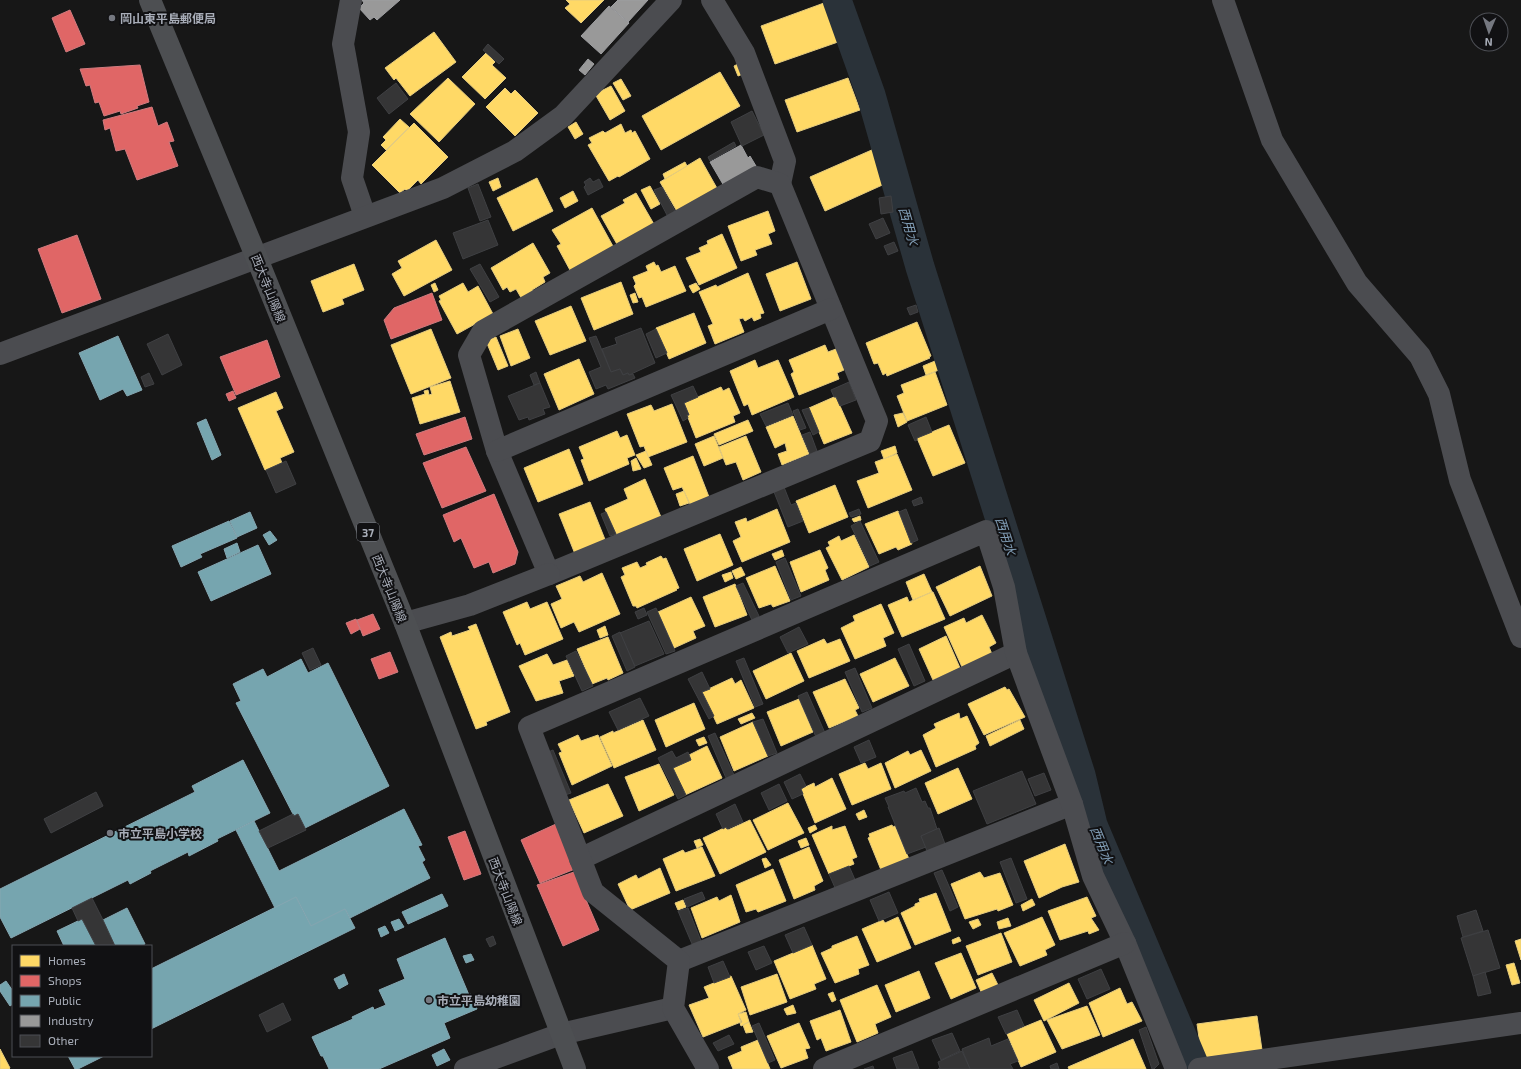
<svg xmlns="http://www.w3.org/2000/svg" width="1521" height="1069" font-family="'Exo 2','Noto Sans JP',sans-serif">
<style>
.homes{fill:#ffd966;stroke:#e5cc7f}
.shops{fill:#e06666;stroke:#cf7b7f}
.public{fill:#76a5af;stroke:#85a7b2}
.industry{fill:#999;stroke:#9e9fa2}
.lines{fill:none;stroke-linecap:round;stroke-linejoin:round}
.canal{stroke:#2a3239;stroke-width:29}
.building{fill:#353536;stroke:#3f4043}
.minor{stroke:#4b4c50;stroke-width:22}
.primary{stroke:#4d4f52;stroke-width:22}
.poi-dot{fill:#757880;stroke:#111113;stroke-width:1.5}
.labels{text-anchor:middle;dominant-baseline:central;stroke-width:4;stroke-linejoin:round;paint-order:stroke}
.shield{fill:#111113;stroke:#7b7e86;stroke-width:1}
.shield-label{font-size:11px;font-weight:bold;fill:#a8adb8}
.poi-label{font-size:12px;font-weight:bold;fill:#a8adb8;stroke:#111113;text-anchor:start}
.street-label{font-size:12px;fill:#a8adb8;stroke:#111113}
.water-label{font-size:13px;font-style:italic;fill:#7f9bb3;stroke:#111113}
</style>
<rect width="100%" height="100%" fill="#171717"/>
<g class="homes">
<path d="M566,0H604L581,23L565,8L570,4Z"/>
<path d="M824,3L838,42L775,64L761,26Z"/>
<path d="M434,32L456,62L410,96L396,78L394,80L385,68Z"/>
<path d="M486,53L495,62L492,65L506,78L485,99L462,77Z"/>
<path d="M738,64L743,74L738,76L734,66Z"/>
<path d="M720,72L740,106L661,150L642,116Z"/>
<path d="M448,78L475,104L439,142L410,114Z"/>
<path d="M848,78L860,110L797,132L785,100Z"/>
<path d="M621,79L631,96L623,100L613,83Z"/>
<path d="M611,86L625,111L610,120L595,94Z"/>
<path d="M505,88L511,94L515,90L538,113L515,136L486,107Z"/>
<path d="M400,119L409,127L386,150L381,145L386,140L383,137Z"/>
<path d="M576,122L583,134L575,139L568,127Z"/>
<path d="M414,123L448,157L421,184L418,180L407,191L405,189L400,193L372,165Z"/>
<path d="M621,124L625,133L631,130L632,133L635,131L650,159L619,177L618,176L609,181L588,145L592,143L589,138L603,131L605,133Z"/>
<path d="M874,149L889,182L825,211L810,177Z"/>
<path d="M700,158L718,190L678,213L660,182Z"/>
<path d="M685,162L687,166L665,179L663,174Z"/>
<path d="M498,178L501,187L493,191L489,182Z"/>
<path d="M537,178L553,211L513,231L497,198Z"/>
<path d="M650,186L660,204L651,209L641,190Z"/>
<path d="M573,191L578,201L565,208L560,198Z"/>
<path d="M636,193L655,226L618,246L601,216L625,203L623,200Z"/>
<path d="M592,208L614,248L571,272L557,246L561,244L552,230Z"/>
<path d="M768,211L775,231L768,234L772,244L755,250L757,255L741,261L728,226Z"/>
<path d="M722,234L737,268L699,285L686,258L701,252L699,248L708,244L707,241Z"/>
<path d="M436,240L452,270L404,296L392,274L402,268L398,261Z"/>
<path d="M533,243L550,273L543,277L545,282L532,290L534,294L523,301L516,289L510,292L507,287L503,290L491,268Z"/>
<path d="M654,262L656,266L658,265L661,272L675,266L686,291L646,307L642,297L639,298L634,286L636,284L633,277L648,271L646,266Z"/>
<path d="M797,262L811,299L780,311L766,274Z"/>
<path d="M354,264L364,290L342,299L344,304L323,312L311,281Z"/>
<path d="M748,273L764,313L760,314L761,318L754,321L752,317L745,321L743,318L739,319L744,332L715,344L708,326L713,324L699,292L716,285L717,287Z"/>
<path d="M621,282L633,314L594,330L581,298Z"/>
<path d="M435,283L438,290L434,292L431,285Z"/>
<path d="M463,283L468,292L478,286L493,314L457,334L439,301L441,300L439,296Z"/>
<path d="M696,283L700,289L693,293L689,286Z"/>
<path d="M635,293L638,302L633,303L630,295Z"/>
<path d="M571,306L586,341L550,355L535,321Z"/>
<path d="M694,313L706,343L669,359L656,328Z"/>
<path d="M917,322L931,356L929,357L930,358L887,376L886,373L883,375L878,363L874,364L866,343Z"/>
<path d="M431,329L451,378L411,394L391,345Z"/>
<path d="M518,329L530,358L511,366L500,336Z"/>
<path d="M496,337L508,366L498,370L486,341Z"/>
<path d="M825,345L828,352L836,349L844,370L837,373L839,379L799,395L791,374L794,372L789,360Z"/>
<path d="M579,359L594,394L559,410L544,374Z"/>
<path d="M755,360L758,368L778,360L794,397L752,415L748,404L744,406L730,371Z"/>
<path d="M935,361L939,370L926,375L923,366Z"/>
<path d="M935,372L947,405L907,421L897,396L904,393L901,385Z"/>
<path d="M450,381L460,412L420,424L412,398L425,394L424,391L428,390L429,395L432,394L430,387Z"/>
<path d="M721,387L723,391L729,388L740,413L733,416L735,422L696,438L687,415H689L684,403Z"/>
<path d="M276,392L283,408L276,411L294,452L280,458L282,463L265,470L238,408Z"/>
<path d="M834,397H836L852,433L824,444L809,408Z"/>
<path d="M672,404L687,442L648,457L644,446L640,447L627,414L651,405L654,411Z"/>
<path d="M903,413L907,422L898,427L894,415Z"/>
<path d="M793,416L809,454L782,465L778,454L787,451L785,443L775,448L766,427Z"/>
<path d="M748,420L753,431L719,445L714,434Z"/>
<path d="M949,425L965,463L933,476L917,438Z"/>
<path d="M617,431L620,438L627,435L635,455L627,458L629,464L589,481L581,460L584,459L579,447Z"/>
<path d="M714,436L723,458L704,466L695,444Z"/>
<path d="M746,436L761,472L743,480L736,462L726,465L719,447Z"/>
<path d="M895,446L897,453L884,459L881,451Z"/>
<path d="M569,449L583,484L538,502L524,468Z"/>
<path d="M646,451L652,465L644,468L636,455Z"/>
<path d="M897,454L912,490L868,508L857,481L879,473L875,462Z"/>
<path d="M693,456L709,497L690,504L682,487L673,490L664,468Z"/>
<path d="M636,458L641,469L633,471L631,461Z"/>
<path d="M645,479L661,517L617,536L605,509L628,499L624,489Z"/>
<path d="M835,485L848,517L809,533L796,501Z"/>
<path d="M684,491L689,503L680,506L676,494Z"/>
<path d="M590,502L606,542L575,554L559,514Z"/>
<path d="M777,509L790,542L742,562L733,541L741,537L735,522L746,518L747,522Z"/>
<path d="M898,511L912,544L898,550L896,547L879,554L865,524Z"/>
<path d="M860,516L861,520L854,522L852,519Z"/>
<path d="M720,534L733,565L697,581L684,549Z"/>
<path d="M854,535L869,567L842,580L826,548L830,546L828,542L839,536L841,541Z"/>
<path d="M782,550L784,556L775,560L772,554Z"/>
<path d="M820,550L828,568L825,570L829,580L801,592L790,562Z"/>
<path d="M661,556L663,559L666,558L679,588L676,589L677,590L637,608L636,606H633L621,577L625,575L622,568L637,562L640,568L647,565L646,563Z"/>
<path d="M775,566L790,601L773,607L771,604L759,608L746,578Z"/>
<path d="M980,566L992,596L950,616L936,587Z"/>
<path d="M741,567L745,575L736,579L732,571Z"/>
<path d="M731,572L733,578L725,582L722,575Z"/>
<path d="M602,573L620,614L579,632L574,622L561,628L551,604L562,599L556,586L580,576L583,582Z"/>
<path d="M924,574L932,592L913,600L906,582Z"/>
<path d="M735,584L747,615L715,627L703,597Z"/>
<path d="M932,592H933L945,619L902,637L888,605L907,597L909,602Z"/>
<path d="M691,597L705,626L693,631L696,638L674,648L658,612Z"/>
<path d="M527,602L530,609L547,602L563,639L525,655L520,643L517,645L503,612Z"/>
<path d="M881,604L894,633L883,638L886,646L855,659L841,628L855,621L853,616Z"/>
<path d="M982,615L996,643L989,647L992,654L962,667L944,627L964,618L966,623Z"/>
<path d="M476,624L510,712L486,722L487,725L476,729L440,637L451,632L452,636L470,630L468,627Z"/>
<path d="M605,626L608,635L600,638L597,630Z"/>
<path d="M946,636L960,668L933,680L919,649Z"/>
<path d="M608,637L623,673L608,680L607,678L592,684L577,649Z"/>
<path d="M824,639L827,644L840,639L850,661L809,678L797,651Z"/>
<path d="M791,653L804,681L766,699L753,671Z"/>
<path d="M547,654L553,665L567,660L574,676L559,681L563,693L536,701L519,666Z"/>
<path d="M895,658L909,686L873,702L860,674Z"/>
<path d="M732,678L735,684L741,680L754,708L717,724L702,692Z"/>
<path d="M845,679L859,708L855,710L858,716L829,728L813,692Z"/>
<path d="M1005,687L1007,690L1009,689L1025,717L984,735L968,704Z"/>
<path d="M799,699L813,732L781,746L767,712Z"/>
<path d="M694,703L705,729L666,747L655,720Z"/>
<path d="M752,713L755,718L741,724L738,719Z"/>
<path d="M959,713L960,719L967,716L979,743L975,746L976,749L936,767L923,735L936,728L934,724Z"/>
<path d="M643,720L656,750L614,768L600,737L613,731V733Z"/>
<path d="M1020,720L1024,729L990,746L986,736Z"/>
<path d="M753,722L768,756L734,771L720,737Z"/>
<path d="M578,735L581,741L598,735L612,766L572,785L559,753L562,752L558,744Z"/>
<path d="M704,737L707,743L699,746L696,740Z"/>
<path d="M707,746L722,778L685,795L673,768L691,760L689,755Z"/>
<path d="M921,750L931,771L895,788L885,763L908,751L910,755Z"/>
<path d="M865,763L868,769L881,763L891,789L852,805L839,774Z"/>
<path d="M659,764L674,795L639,811L625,777Z"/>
<path d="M958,768L972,799L938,814L925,783Z"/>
<path d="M832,778L846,809L815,823L801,789L814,783L815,787Z"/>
<path d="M608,784L623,816L584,833L569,800Z"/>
<path d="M788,803L804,833L768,850L753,820Z"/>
<path d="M864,810L867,817L859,820L856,814Z"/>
<path d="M750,820L766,852L720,874L703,838L726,827L728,830Z"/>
<path d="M815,825L817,829L810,833L808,828Z"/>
<path d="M892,825L893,827L895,826L909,859L881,870L868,838L870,837L869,834Z"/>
<path d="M832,826V830L845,826L857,857L852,859L854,864L829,874L812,835Z"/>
<path d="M806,838L809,845L801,848L798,841Z"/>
<path d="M700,839L703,845L697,848L694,841Z"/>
<path d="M1065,844L1079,882L1062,887L1039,898L1024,861Z"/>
<path d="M702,847L715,876L676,891L663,859L683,850L685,853Z"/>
<path d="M809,847L823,881L814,886L815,890L794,899L779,860Z"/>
<path d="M766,858L771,865L765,868L762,859Z"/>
<path d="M660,868L670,893L630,910L618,884L636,875L638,879Z"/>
<path d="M773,869L786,901L758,912L756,909L746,912L736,885Z"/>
<path d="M980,872L984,878L1000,873L1013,905L998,911L997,909L965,919L951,884Z"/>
<path d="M936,893L951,931L915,945L901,913L915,906V904L920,902L919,899Z"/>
<path d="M731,895L740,922L702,938L691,908L717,897L719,901Z"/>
<path d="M1087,897L1096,916L1091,918L1099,930L1089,934L1088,931L1060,940L1048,911Z"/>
<path d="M1032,899L1035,905L1023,911L1021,905Z"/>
<path d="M683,900L686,907L678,910L675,903Z"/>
<path d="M898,917L911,948L877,962L862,929L883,920L885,923Z"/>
<path d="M1042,917L1055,945L1045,950L1047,955L1020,966L1004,933Z"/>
<path d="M1008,918L1011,926L999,929L997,922Z"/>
<path d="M978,919L981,925L973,929L969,922Z"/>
<path d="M1001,933L1012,962L978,975L966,946Z"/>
<path d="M857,936L869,965L858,969L859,974L835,983L821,953L832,948V946Z"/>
<path d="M959,937L961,941L953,944L952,940Z"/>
<path d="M1521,939V960L1515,941Z"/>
<path d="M812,945L826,979L814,984L816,989L790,999L774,961Z"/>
<path d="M961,953L976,988L951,999L935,963Z"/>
<path d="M1514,963L1520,983L1512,985L1506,965Z"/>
<path d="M919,971L930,998L896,1012L885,985Z"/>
<path d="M992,973L999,987L982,994L976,980Z"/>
<path d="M777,974L787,1002L750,1015L741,987Z"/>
<path d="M731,976L746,1010L738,1014L741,1022L703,1037L689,1005L709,998L704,987Z"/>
<path d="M1069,983L1079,1003L1044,1021L1034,1000Z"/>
<path d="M877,985L891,1017L875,1024L878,1033L857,1042L840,1000Z"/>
<path d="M1120,988L1127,1004L1132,1002L1142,1021L1103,1037L1089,1003Z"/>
<path d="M833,992L836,1000L832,1002L828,994Z"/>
<path d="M793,1005L796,1013L787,1015L784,1009Z"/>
<path d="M1087,1006L1100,1035L1062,1049L1047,1020Z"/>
<path d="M840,1010L851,1042L826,1051L821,1038L817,1040L810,1021Z"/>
<path d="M746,1012L749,1022L741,1026L740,1023L742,1022L738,1014Z"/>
<path d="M1257,1016L1262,1050L1202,1058L1197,1024Z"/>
<path d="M1041,1020L1056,1052L1021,1067L1007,1034Z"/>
<path d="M749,1022L753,1032L746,1033L743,1025Z"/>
<path d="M799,1023L810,1048L805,1049L808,1058L781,1068L767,1036Z"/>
<path d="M1133,1039L1146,1069H1069L1068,1067Z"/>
<path d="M758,1040L770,1069H733L728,1057L742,1051L741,1047Z"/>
<path d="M0,1049L10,1068L9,1069H0Z"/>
</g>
<g class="shops">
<path d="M70,10L85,44L66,52L52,18Z"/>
<path d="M140,65L149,102L137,106L138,108L121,114L120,111L104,116L99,102L95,103L90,85L86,86L80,69Z"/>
<path d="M152,107L158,126L167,122L174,141L169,142L178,166L137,180L125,149L116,151L110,128L105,130L103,120Z"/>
<path d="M77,235L101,299L62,313L38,249Z"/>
<path d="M432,293L442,320L391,339L384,320L394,308Z"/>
<path d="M267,340L280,377L236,395L220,357Z"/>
<path d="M233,391L236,398L229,401L226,394Z"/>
<path d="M465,417L472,439L424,455L416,434Z"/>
<path d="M466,447L486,491L442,508L423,463Z"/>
<path d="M494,494L518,552L515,564L493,573L489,562L474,568L461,538L454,542L443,515Z"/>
<path d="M373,614L380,629L363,636L357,620Z"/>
<path d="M356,619L360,629L351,634L346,623Z"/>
<path d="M390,652L398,672L379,679L371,659Z"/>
<path d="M556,824L575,869L540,883L521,840Z"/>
<path d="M465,831L481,874L464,880L448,837Z"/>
<path d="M574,872L599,930L563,946L537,885Z"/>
</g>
<g class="public">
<path d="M118,336L142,390L127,396L123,389L100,400L79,353Z"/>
<path d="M206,419L221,455L212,460L197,423Z"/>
<path d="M250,512L257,528L237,537L230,521Z"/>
<path d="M229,521L237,538L200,554L202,557L181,567L172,546Z"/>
<path d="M270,531L277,540L269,545L263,535Z"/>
<path d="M237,543L240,552L227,558L224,549Z"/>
<path d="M258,545L271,574L211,601L198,572Z"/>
<path d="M301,659L308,673L328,663L389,786L305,828L298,814L294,816L236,703L241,701L233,684L263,669L267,677Z"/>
<path d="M243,760L270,813L217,839L218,841L189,856L188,852L150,871L151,873L130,884L128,880L11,938L0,917V889L195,792L192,786Z"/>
<path d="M404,809L422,845L418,846L425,860L422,862L430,878L350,918L345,909L311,926L296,897L275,908L236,830L254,821L279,871Z"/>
<path d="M442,894L448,906L408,924L402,912Z"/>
<path d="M296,897L311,926L345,909L355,928L151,1029V969Z"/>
<path d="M127,908L145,944L140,946H115L103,920Z"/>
<path d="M82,919L96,946H64L57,931Z"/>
<path d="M399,919L404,927L395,931L391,922Z"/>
<path d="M385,926L389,933L381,937L378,929Z"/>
<path d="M445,938L469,995L471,994L477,1009L444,1023L450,1038L379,1069H329L323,1056H321L312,1037L353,1019L352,1017L373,1007L374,1010L386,1005L379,990L405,979L397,959Z"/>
<path d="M471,954L474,960L466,963L463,956Z"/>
<path d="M344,974L348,984L339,989L334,979Z"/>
<path d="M6,981L13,991V1004L10,1006L0,991V985Z"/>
<path d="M444,1049L450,1060L437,1066L432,1055Z"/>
<path d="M68,1056H104L78,1069H75Z"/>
</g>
<g class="industry">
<path d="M362,0H400L377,20L374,17L370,20L359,8L364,3Z"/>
<path d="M618,0H648L628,22L611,7Z"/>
<path d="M609,6L629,23L601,54L581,36Z"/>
<path d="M588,59L594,64L585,75L579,70Z"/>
<path d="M741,145L748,158L750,156L756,166L724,186L710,162Z"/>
</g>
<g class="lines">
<path class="canal" d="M837,0L871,95L920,267L1081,775L1093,825L1194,1064"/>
</g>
<g class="building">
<path d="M488,44L504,59L499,64L483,50Z"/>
<path d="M396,83L408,99L389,114L377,98Z"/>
<path d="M752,111L764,135L742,146L731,122Z"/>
<path d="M734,142L736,146L710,161L708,157Z"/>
<path d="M590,178L593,182L599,179L603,187L588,195L584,187L586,185L584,182Z"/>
<path d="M478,184L491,217L480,221L468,188Z"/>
<path d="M662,187L676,213L668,217L654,190Z"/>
<path d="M891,196L893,212L881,214L879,198Z"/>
<path d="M883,218L890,233L876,239L869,224Z"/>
<path d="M488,220L498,245L463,259L453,233Z"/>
<path d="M894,242L898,251L888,255L884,246Z"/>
<path d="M480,264L499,297L490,302L470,269Z"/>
<path d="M916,305L918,312L910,315L907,308Z"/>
<path d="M641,328L655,363L629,375L628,373L623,375L620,369L611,372L602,349L617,344L615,338Z"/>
<path d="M656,329L667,353L656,358L646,334Z"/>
<path d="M168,334L182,365L162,375L147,344Z"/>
<path d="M596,336L611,372L620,369L623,375L628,373L629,375L633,374L635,378L608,389L606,385L596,389L589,372L601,367L589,338Z"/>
<path d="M536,372L540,383L534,385L530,375Z"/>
<path d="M149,373L154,384L145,387L141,377Z"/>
<path d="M849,382L856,400L840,406L836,397H834L831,390Z"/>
<path d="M540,383L550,407L543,409L545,414L529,420L528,417L519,420L508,396Z"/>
<path d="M693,386L698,397L684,403L689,415H687L688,418L683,421L671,395Z"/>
<path d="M788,403L793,415L766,426L760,414Z"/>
<path d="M809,408L819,432L813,435L802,410Z"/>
<path d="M798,409L806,428L800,430L793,411Z"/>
<path d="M926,417L932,432L917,438V440L915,441L908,425Z"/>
<path d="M810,432L817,451L810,454L802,435Z"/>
<path d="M286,461L296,484L276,493L266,470Z"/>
<path d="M784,487L791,505L796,503L803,521L788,527L774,492Z"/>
<path d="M921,497L923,503L914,506L912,501Z"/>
<path d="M859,509L861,514L851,517L849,513Z"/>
<path d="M906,509L918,540L911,543L899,512Z"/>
<path d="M606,512L616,534L610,536L601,514Z"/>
<path d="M860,521L879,562L870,566L851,526Z"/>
<path d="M785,558L801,596L791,600L776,562Z"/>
<path d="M743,583L759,616L752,620L736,586Z"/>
<path d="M644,608L647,615L638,619L635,612Z"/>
<path d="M656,608L675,651L666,654L647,612Z"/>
<path d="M649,621L664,654L635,666L620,633Z"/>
<path d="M799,627L808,644L788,653L780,637Z"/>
<path d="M620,632L635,667L627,671L612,636Z"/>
<path d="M909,644L925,681L914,686L898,649Z"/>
<path d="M313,648L321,665L310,670L302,653Z"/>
<path d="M576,651L593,686L582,691L566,656Z"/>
<path d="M744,658L763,704L755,707L736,661Z"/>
<path d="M855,668L872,708L862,712L845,672Z"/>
<path d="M702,672L710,689L702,692L714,716L709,719L688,679Z"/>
<path d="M807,692L825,733L816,737L798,696Z"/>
<path d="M640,698L649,716L618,730L609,712Z"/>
<path d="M763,719L777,753L768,756L753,722Z"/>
<path d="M715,733L734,775L726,778L708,736Z"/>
<path d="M869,740L876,757L861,763L854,747Z"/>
<path d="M553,750L571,793L565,795L548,752Z"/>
<path d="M672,751L676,758L688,752L691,760L673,768L686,795L678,799L658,758Z"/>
<path d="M1022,771L1036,804L987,824L973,791Z"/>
<path d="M1044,773L1051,790L1035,796L1028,779Z"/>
<path d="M800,774L806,786L801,789L803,794L792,799L784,782Z"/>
<path d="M779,784L787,801L769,810L761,793Z"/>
<path d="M916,788L922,802L925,801L928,808H930L937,829L921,836L926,847L907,854L888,807H889L885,798L904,791L905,793Z"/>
<path d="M96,792L103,806L51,833L44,819Z"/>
<path d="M735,804L743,822L727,829L726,827L723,829L716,814Z"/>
<path d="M293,814L294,816L298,814L306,830L268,848L259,831Z"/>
<path d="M939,828L945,844L927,851L921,836Z"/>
<path d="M1011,858L1027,899L1016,903L1000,862Z"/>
<path d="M849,866L856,882L836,890L829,874Z"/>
<path d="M942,870L958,907L950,911L934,873Z"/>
<path d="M702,892L705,899L687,907L684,899Z"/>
<path d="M889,892L898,913L879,921L870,900Z"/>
<path d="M92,898L103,920L115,946H96L82,919L78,921L72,908Z"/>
<path d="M688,908L701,941L692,944L678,911Z"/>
<path d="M1476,910L1483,931L1463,937L1457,916Z"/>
<path d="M804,927L812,945L793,953L785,935Z"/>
<path d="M1488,930L1500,968L1473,976L1461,938Z"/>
<path d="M493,936L496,944L490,947L486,939Z"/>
<path d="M764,946L772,963L756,970L748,952Z"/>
<path d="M723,961L730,977L714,983L708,967Z"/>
<path d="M1101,969L1110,989L1087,999L1078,979Z"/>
<path d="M1485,972L1491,993L1478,996L1473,976Z"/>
<path d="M283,1003L291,1020L267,1032L259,1015Z"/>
<path d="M1017,1010L1024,1026L1006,1034L998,1017Z"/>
<path d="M759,1023L775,1060L768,1063L752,1026Z"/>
<path d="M1146,1027L1159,1064L1154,1069H1152L1139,1030Z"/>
<path d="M952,1033L960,1051L941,1060L932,1040Z"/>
<path d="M729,1035L734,1044L718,1051L713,1043Z"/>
<path d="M989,1038L991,1046L1008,1039L1018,1061L1010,1064L1013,1069H970L962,1049Z"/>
<path d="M912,1051L919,1069H897L893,1058Z"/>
<path d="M962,1051L970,1069H938L940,1068L938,1062Z"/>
<path d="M1057,1063L1059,1069H1051L1050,1066Z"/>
<path d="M873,1066L874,1069H864Z"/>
</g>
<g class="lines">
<g class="minor">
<path d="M351,0L343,44L359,132L352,178L365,216"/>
<path d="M712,0L744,53L785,161L780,184"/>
<path d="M1223,0L1272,140L1357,283L1420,356L1439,394L1460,480L1521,637"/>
<path d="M757,177L780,184L877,421L870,441L549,574L497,451L469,355L483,331Z"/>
<path d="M0,354L443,188L515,151L563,116L671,0"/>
<path d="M497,451L831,309"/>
<path d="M405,623L470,605L549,574"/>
<path d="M580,859L1016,653"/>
<path d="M679,961L1072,804"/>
<path d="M465,1069L561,1034L673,1008"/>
<path d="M708,1069L673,1008L679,961L593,892L529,727L986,531L1004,587L1016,653L1072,804L1093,876L1125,943L1176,1069"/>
<path d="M824,1069L1125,943"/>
<path d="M1199,1069L1521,1023"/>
</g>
<path class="primary" d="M150,0L256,256L405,623L575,1069"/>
</g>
<g class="poi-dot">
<circle cx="112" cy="18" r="4"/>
<circle cx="110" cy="833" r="4"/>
<circle cx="429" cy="1000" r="4"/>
</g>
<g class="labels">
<rect class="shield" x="357" y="523" width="22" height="18" rx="3"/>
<g class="shield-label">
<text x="368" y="532">37</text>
</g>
<g class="poi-label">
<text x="120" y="18">岡山東平島郵便局</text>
<text x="118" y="833">市立平島小学校</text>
<text x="437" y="1000">市立平島幼稚園</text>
</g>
<g class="street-label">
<text transform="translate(269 288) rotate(68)">西大寺山陽線</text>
<text transform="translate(390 588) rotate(68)">西大寺山陽線</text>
<text transform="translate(506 891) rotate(69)">西大寺山陽線</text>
</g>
<g class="water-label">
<text transform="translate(909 226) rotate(74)">西用水</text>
<text transform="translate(1006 536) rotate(72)">西用水</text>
<text transform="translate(1102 845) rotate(68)">西用水</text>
</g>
</g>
<rect x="12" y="945" width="140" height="112" fill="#111113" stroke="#4d4f55"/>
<rect x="20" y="955" width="20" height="12" fill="#ffd966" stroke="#4d4f55"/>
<text x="48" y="965" font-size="12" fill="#a8adb8">Homes</text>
<rect x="20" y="975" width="20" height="12" fill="#e06666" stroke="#4d4f55"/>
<text x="48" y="985" font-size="12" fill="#a8adb8">Shops</text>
<rect x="20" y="995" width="20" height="12" fill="#76a5af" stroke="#4d4f55"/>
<text x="48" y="1005" font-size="12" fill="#a8adb8">Public</text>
<rect x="20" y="1015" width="20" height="12" fill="#999999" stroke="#4d4f55"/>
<text x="48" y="1025" font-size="12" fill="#a8adb8">Industry</text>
<rect x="20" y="1035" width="20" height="12" fill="#353536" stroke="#4d4f55"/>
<text x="48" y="1045" font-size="12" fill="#a8adb8">Other</text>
<g transform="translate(1489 32) rotate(182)"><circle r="19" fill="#111113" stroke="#4d4f55"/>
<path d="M0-3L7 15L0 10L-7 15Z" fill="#757880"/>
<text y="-6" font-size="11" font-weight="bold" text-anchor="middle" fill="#a8adb8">N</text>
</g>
</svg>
